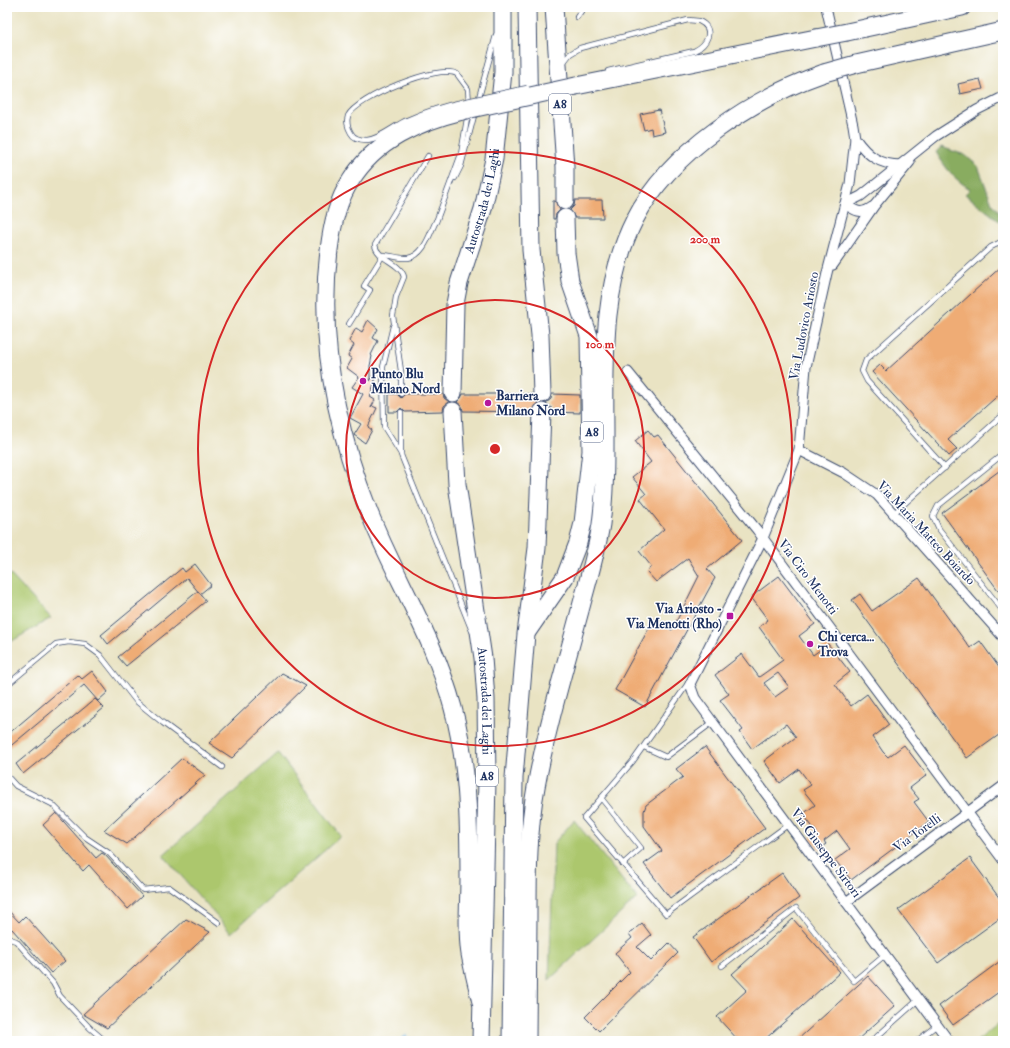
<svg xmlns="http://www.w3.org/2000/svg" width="1010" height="1048" font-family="'IM FELL Double Pica',serif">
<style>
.green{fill:#acc76d;stroke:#647b66}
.forest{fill:#89ac60;stroke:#526e5f}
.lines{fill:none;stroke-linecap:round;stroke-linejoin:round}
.stream{stroke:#66afde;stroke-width:3}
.building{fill:#efac74;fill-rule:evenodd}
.lane-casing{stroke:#3a4a6d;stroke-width:6}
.street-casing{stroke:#3a4a6d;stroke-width:11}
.highway-casing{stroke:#3a4a6d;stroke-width:19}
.lane{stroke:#fff;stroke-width:4.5}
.street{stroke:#fff;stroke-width:9}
.highway{stroke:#fff;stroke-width:17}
.lane-bridge-casing{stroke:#3a4a6d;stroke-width:6;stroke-linecap:butt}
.highway-bridge-casing{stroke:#3a4a6d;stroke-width:19;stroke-linecap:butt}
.lane-bridge{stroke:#fff;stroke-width:4.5}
.highway-bridge{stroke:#fff;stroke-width:17}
.ring{fill:none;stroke:#d62828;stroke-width:2}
.poi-dot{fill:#b5179e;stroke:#fff;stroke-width:1.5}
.labels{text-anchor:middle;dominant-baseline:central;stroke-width:3;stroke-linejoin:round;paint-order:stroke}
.shield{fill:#fff;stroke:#5f6d8e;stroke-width:1}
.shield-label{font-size:12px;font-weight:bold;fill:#1b2f5e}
.street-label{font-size:13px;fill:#1b2f5e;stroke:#fff}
.poi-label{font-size:13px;font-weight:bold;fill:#1b2f5e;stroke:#fff;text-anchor:start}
.centre{fill:#d62828;stroke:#fff;stroke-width:2}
.ring-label{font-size:12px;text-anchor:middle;font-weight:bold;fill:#d62828;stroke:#fff;stroke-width:3;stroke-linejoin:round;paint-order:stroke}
</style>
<rect width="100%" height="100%" fill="#fff"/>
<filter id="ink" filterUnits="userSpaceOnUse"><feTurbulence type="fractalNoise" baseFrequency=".025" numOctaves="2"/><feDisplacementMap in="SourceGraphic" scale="8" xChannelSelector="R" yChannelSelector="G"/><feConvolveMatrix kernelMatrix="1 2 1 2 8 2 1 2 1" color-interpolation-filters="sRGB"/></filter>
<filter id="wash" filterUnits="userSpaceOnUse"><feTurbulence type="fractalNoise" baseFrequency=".012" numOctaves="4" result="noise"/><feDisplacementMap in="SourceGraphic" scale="16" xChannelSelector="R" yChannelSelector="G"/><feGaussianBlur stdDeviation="0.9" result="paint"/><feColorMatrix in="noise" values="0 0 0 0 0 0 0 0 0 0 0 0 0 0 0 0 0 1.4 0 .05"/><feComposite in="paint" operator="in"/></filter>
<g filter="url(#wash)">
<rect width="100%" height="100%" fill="#e9e3c3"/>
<g class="green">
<path d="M7,571L51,618L7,644Z"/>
<path d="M278,753L341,836L231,933L163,855Z"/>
<path d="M574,820L637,898L549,980L554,843Z"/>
<path d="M1003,1020V1041H977Z"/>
</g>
<path class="forest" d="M941,147L965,155L978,166L992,203L1003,216V224L965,194L970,189C954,179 946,169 936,152Z"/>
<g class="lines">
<path class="stream" d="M401,1041L406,1036"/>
</g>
<g id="blocks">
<g class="building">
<path d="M980,79L983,89L960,94L958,84Z"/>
<path d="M659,110L665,132L652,135L651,128L644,130L640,114Z"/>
<path d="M575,200H602L603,218H575L570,210L574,206Z"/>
<path d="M553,201H555L560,210L556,214L555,219H553Z"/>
<path d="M1003,265V391L948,440L957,449L949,456L872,372L880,365L886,371Z"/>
<path d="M368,320L378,329L373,338L378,341L371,355L372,356L370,366V381L373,376L376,377L370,397L375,400L371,408L372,406L377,408L368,427L372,430L365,443L354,435L361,424L350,418L363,394L352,387L359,377L347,368L352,359L348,356L354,345L349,341L356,328L362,332Z"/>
<path d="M389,394H397L401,398L405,394H443L444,398L449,402L444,406L443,411L405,412L401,408L397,412H389Z"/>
<path d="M463,394H532L534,400L538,403L534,406L532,412L463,411L462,406L457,402L461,398Z"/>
<path d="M552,394L580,395V413L552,412L551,407L546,403L551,399Z"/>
<path d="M648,430L654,437L658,435L742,540L707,569L715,578L645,707L615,690L654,619L672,630L699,576L688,558L656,582L647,572L651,566L639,551L664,529L640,499L646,494L632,477L651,462L635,441Z"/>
<path d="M1003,468V597L942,513Z"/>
<path d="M195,564L211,585L200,594L187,578L108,644L101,635L182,568L185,572Z"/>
<path d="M779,576L815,624L799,636L813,655L828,644L850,672L835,684L851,706L867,694L889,725L873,737L883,752L888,757L904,745L927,775L910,788L919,799L914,802L929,822L851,880L835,860L850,849L837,831L824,841L826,844L819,849L810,838L817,833L803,814L815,805L803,790L811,785L799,769L780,783L764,761L796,737L786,724L752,749L740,732L743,730L720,700L729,694L715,675L742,654L759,677L783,660L759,627L768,620L751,597ZM778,673L789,687L775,697L764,683Z"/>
<path d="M919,578L970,648L980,641L1003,673V732L967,758L852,600L860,594L872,611Z"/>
<path d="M198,591L206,601L126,666L118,657Z"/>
<path d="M92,671L108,692L98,701L84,685L7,749V735L78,675L82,679Z"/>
<path d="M282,673L306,686L232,758L209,743Z"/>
<path d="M95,699L104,708L23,774L16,764Z"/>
<path d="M705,747L765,828L670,898L644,864L662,851L644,826V811L646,805L683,777L676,769Z"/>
<path d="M182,758L205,775L127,844L104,830Z"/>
<path d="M56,813L96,858L102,853L105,855L142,896L128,909L89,865L83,871L43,825Z"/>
<path d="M970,858L1003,903V916L938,963L898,910Z"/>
<path d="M782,873L799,898L711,962L693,937Z"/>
<path d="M7,909L19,922L25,916L65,961L51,973L12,929L7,934Z"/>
<path d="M186,919L210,932L107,1028L83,1014Z"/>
<path d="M793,919L840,972L763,1041H739L717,1017L747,990L732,974Z"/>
<path d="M642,923L651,935L637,947L651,961L669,943L678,953L599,1031L585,1017L630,972L615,953L632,938L629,934Z"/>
<path d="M1003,959V989L953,1025L939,1006Z"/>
<path d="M868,976L895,1006L856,1041H796Z"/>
</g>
</g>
</g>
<g filter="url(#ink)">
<use href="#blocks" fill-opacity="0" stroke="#3a4a6d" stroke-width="1"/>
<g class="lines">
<g class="lane-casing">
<g id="lane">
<path d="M577,17L584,7"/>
<path d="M563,63L570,54L580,48L688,20L699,21C716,29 707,45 694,51L608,71"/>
<path d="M478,101L496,35"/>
<path d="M462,102C443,106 425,112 407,120C395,125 380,139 367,140C360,140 354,139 351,133C348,128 346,122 348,116C356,98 439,63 457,74L468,89L469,103"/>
<path d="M455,178L461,166L475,112"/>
<path d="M436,222L461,154L468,113"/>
<path d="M383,255C391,255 400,259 408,258C424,256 430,233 436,221"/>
<path d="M349,324L370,290L364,286L383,255"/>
<path d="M393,326L383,367L384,427L401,454"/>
<path d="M401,394V371L393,316L396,297L404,277C401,263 377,259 375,245L428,156"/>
<path d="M401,412V455L472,631"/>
<path d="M1003,454L938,506L933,516L939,529L1003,611"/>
<path d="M945,468L867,381L862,371L866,360L991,247L1003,241"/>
<path d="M893,514L1003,415"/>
<path d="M689,682L633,761L584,818L666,914L789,824"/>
<path d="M7,685L56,644L69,642L85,644L100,655L136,701L163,723L222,767"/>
<path d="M644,747L666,757L713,722"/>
<path d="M7,776L16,786L52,804L85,837L109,853L143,890L169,887L219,923"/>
<path d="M601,798L641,848L623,864"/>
<path d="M7,938L16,941L53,983L60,996L90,1028L105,1041"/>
<path d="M722,966L796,908L854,981L885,955"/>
<path d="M872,1041L918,1000"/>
<path d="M917,1041L937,1025"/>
</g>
</g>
<g class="street-casing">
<g id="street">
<path d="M826,7L853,125L855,138L850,184L827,273L806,367L799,450L763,538L690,684L695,698L949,1041"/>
<path d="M855,138C867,155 879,165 901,165"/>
<path d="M845,204L861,196L936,136L977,110L1003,97"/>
<path d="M845,204C855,211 861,215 872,207"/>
<path d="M833,265L874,206L910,162"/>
<path d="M628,372L757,530L1003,860"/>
<path d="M799,450L844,473L877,495L1003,637"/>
<path d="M846,902L1003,786"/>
</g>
</g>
<g class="highway-casing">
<g id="highway">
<path d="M527,7L531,250L540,335L542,394"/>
<path d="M554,7L565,167V201"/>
<path d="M847,32L962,7"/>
<path d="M856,64L1003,31"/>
<path d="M576,86L816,38"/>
<path d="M462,111C418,122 376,140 351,180C337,201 332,226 329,250C318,340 336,429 369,512C395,578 435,639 453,708C468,764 469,821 469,880C469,904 466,930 470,954C473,970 477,986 481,1002"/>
<path id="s1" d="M453,393L455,304L459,283L483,209L494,159L503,72V7"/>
<path id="s2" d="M453,411L457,484L483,658L486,699L487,780L481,1041"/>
<path d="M527,632L565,577L578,543L583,523L591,451L589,336L570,281L566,253L565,218"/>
<path d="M511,1041L514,778L526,634L537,548L542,412"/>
<path d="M527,1041C527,999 528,958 528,916C528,873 528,829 536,787C547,725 566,664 582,603C589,577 597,550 601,524C614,423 587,313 635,219C669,152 755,97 824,73"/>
</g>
</g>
<use href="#lane" class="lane"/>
<use href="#street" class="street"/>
<use href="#highway" class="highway"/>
<g class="lane-bridge-casing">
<path id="lane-bridge" d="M462,102L527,88"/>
</g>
<g class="highway-bridge-casing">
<g id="highway-bridge">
<path d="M816,38L847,32"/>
<path d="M824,73L856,64"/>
<path d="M462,111L576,86"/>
</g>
</g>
<use href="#lane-bridge" class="lane-bridge"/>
<use href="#highway-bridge" class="highway-bridge"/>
</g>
</g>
<g class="ring">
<circle cx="495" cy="449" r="149"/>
<circle cx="495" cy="449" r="297"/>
</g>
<g class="poi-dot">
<circle cx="363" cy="381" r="4"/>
<circle cx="488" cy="403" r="4"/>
<rect x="726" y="612" width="8" height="8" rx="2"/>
<circle cx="810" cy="644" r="4"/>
</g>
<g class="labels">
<g class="shield">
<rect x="549" y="94" width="22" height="20" rx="3"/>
<rect x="581" y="422" width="22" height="20" rx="3"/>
<rect x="476" y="766" width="22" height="20" rx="3"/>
</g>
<g class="shield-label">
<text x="560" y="104">A8</text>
<text x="592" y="432">A8</text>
<text x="487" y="776">A8</text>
</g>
<g class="street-label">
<text stroke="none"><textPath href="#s1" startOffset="196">Autostrada dei Laghi</textPath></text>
<text transform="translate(804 326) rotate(-79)">Via Ludovico Ariosto</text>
<text transform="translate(926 533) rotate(47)">Via Maria Matteo Boiardo</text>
<text transform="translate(808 577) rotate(53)">Via Ciro Menotti</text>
<text stroke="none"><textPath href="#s2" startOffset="292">Autostrada dei Laghi</textPath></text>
<text transform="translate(917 833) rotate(-36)">Via Torelli</text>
<text transform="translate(826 853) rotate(53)">Via Giuseppe Sirtori</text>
</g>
<g class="poi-label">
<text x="371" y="374">Punto Blu<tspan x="371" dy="15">Milano Nord</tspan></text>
<text x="496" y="396">Barriera<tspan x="496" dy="15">Milano Nord</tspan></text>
<text x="722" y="609" text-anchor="end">Via Ariosto -<tspan x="722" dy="15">Via Menotti (Rho)</tspan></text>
<text x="818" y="637">Chi cerca...<tspan x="818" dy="15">Trova</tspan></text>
</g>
</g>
<circle cx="495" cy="449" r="6" class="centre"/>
<g class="ring-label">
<text x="705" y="243">200 m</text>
<text x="600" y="348">100 m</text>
</g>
<rect width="1010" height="1048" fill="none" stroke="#fff" stroke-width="24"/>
</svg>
